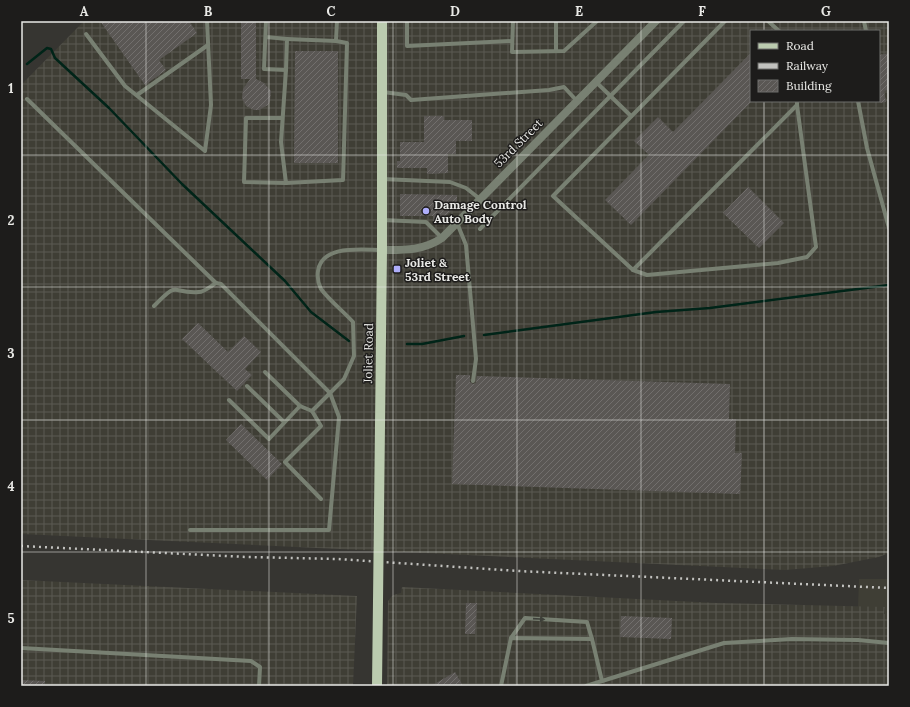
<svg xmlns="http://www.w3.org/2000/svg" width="910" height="707" font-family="Lora,serif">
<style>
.built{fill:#3f3e35}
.industrial{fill:url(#industrial-grid);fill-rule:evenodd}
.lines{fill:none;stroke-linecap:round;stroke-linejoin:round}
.stream{stroke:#002418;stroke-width:2.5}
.building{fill:url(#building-hatch)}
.lane{stroke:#788072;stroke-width:4}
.street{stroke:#788072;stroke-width:8}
.primary{stroke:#bbcbaf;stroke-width:10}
.rail{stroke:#c2c2bf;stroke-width:2.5;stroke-dasharray:2 4;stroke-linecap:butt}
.primary-bridge{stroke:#bbcbaf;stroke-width:10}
.oneway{fill:#3d3f39}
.grid{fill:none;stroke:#e9e9e6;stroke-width:1;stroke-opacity:0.55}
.poi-dot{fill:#afaefa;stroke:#1d1c1b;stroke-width:1.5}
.labels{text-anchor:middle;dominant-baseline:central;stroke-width:3;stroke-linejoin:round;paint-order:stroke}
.street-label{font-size:12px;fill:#e9e9e6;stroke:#1d1c1b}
.poi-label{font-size:12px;font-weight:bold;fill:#e9e9e6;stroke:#1d1c1b;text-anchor:start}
.neatline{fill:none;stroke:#e9e9e6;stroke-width:1.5}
.grid-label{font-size:13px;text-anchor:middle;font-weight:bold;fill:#e9e9e6}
</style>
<defs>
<pattern id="industrial-grid" width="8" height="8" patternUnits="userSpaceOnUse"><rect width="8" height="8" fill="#3f3e35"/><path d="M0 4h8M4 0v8" fill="none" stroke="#5b5a52"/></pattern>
<pattern id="building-hatch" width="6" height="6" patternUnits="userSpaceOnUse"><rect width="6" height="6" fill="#5a5754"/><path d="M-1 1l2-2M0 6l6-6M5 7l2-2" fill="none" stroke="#726f6d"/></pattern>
</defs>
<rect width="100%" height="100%" fill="#363531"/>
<path class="built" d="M859,579H889V614H884L885,608L858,607Z"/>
<g class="industrial">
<path d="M84,21H889V553L879,557L833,566L785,570L21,534V85ZM751,31H879V101H751Z"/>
<path d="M21,580L357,596L353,686H21Z"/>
<path d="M402,587L717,603L885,607L884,614H889V686H387L388,601L393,595L401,593Z"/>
</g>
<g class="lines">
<g class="stream">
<path d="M27,64L47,48L51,49L55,58L109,108L182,184L285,281L311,312L349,341"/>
<path d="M484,335L656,312L710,308L889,285"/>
<path d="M407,344H422L464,336"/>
</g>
</g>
<g class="building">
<path d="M100,21H189L197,33L159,60L166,70L145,85Z"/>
<path d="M241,21H256V79L264,83L271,91L270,101L268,105L259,110H254L246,106L242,98L243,89L250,79H241Z"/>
<path d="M295,51H338V163H294Z"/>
<path d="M751,53V102L631,225L605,200L649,155L634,141L658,117L673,132Z"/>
<path d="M889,53V90L884,91L886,102L880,103L879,55Z"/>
<path d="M424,116H444V120H472V141H456V154H448V173L427,174V168H397V161H400V142H424Z"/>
<path d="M748,187L784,223L759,248L723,213Z"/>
<path d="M400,194L457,195V205L441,221L433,222V216H400Z"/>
<path d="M198,323L228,352L244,336L261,352L245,369L252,375L237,391L182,339Z"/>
<path d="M456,375H470V382L473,384L476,383L477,376L730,384L729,419H736L735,453H742L740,494L452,484Z"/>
<path d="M241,424L282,464L267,480L226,440Z"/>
<path d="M466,603H477L475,634H465Z"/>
<path d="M621,616L672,618L671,639L620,637Z"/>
<path d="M455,672L463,686H431Z"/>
<path d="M21,680L45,681V686H21Z"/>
</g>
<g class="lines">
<g class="lane">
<path d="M266,21L264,69L286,70L287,39L266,37"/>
<path d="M407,21V46L512,41"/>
<path d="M513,21L512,52L564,51L597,21"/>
<path d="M556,21V51"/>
<path d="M725,21L553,196L633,270L797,105V101"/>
<path d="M768,21L779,31"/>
<path d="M864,21L866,31"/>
<path d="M86,34L125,86L205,151L211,105L207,21"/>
<path d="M287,39L336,41L337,21"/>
<path d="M286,70L281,142L286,183L343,180L347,43L336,41"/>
<path d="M596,82L631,116"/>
<path d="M383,92L406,95L411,100L549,90L564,87L577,101"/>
<path d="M137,95L208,45"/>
<path d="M27,99L216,283"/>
<path d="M858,101L867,148L889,228"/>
<path d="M282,118H246L244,182L286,183"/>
<path d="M382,179L450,182L466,188L480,199"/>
<path d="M382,220L426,222L442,238"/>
<path d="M457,223L466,245L476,359L473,381"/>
<path d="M480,229L684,21"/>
<path d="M633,270L647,275L778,263L807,257L816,247L797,105"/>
<path d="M154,306C180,279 170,294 199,292C204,292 211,286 216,283L221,284L330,393L339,417L329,530H190"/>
<path d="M265,372L300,406"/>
<path d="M247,386L284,422"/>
<path d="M229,400L269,439L300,406L312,411"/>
<path d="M321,499L285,462L321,426L312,411L344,379L354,356L353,322C343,311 330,301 321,289C318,283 317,277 318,271C322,244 362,250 382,250"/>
<path d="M511,638L525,618L587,622L592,639"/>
<path d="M21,648L251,661L260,667L259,686"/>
<path d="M501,686L511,638L592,639L602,681"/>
<path d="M586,686L724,643L792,639L858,640L889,643"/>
</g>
<path class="street" d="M382,250C403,250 423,251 442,238L656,21"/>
<g class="primary">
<path d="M379,513L382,250V21"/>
<path d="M377,686L378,601"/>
</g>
<path class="rail" d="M21,546L247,557L338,559L518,571L889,588"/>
<path class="primary-bridge" d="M378,601L379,513"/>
</g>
<defs><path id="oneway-solid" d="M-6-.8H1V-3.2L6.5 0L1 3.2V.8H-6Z"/></defs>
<use class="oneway" href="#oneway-solid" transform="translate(539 619) rotate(4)"/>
<path class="grid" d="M146,21V686M269,21V686M393,21V686M517,21V686M641,21V686M764,21V31M764,101V686M21,155H889M21,287H889M21,420H889M21,552H889"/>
<g class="poi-dot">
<circle cx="426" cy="211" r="4"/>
<rect x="393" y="265" width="8" height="8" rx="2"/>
</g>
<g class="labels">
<g class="street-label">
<text transform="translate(518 143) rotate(-45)">53rd Street</text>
<text transform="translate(368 353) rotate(-89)">Joliet Road</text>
</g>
<g class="poi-label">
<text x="434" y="204">Damage Control<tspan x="434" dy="14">Auto Body</tspan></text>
<text x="405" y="262">Joliet &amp;<tspan x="405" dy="14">53rd Street</tspan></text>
</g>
</g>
<rect width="910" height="707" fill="none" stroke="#1d1c1b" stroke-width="44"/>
<rect x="750" y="30" width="130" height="72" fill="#1d1c1b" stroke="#6f6e6c"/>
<rect x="758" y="43" width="20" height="6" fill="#bbcbaf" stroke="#6f6e6c"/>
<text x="786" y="50" font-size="12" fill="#e9e9e6">Road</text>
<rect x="758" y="63" width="20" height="6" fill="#c2c2bf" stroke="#6f6e6c"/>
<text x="786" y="70" font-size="12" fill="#e9e9e6">Railway</text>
<rect x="758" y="80" width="20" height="12" fill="url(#building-hatch)" stroke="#6f6e6c"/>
<text x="786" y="90" font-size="12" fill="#e9e9e6">Building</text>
<rect x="22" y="22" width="866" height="663" class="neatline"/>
<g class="grid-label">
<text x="84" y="16">A</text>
<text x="208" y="16">B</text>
<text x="331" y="16">C</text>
<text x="455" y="16">D</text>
<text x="579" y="16">E</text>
<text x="702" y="16">F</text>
<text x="826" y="16">G</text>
<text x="11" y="93">1</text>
<text x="11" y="225">2</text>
<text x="11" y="358">3</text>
<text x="11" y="491">4</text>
<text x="11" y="623">5</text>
</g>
</svg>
